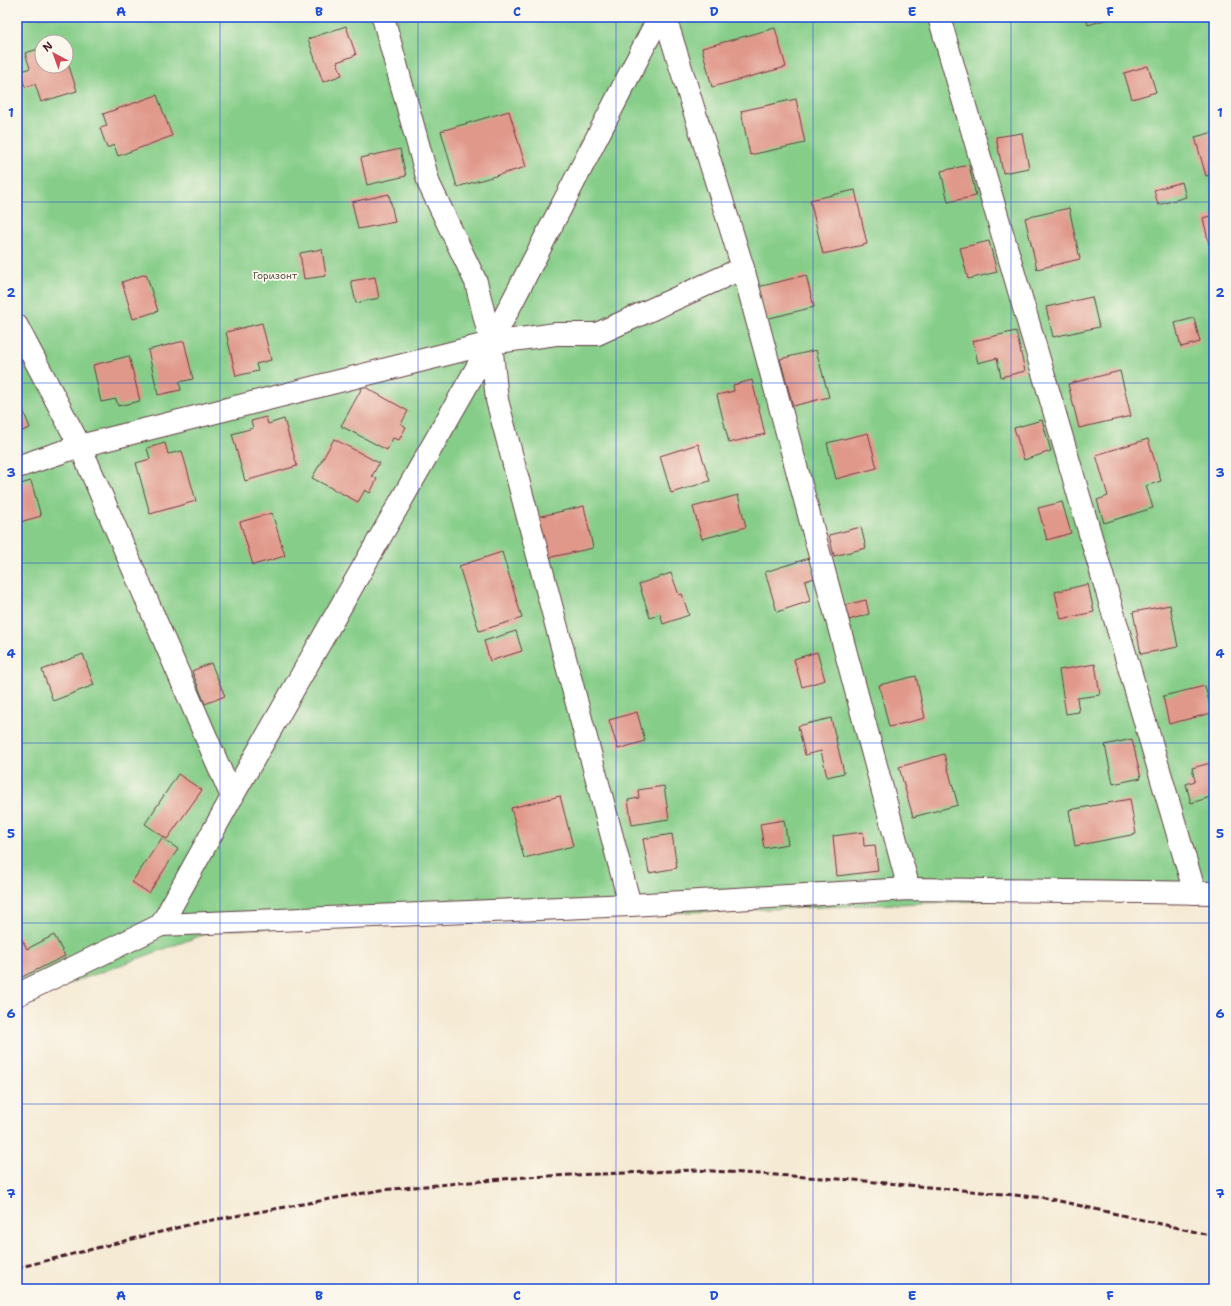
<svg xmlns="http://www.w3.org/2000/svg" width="1231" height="1306" font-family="'Shantell Sans',sans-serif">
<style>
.green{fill:#85cd88;stroke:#68765a;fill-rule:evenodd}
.building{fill:#e0988a}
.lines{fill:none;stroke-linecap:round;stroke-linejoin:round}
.minor-casing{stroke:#643d44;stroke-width:24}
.minor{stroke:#fff;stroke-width:22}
.rail{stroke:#4a1f2b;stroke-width:3;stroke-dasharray:6 3;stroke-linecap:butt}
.grid{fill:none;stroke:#1d4ed8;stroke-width:1;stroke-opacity:0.55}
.labels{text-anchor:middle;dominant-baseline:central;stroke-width:3.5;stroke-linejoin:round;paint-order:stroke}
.park-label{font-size:10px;fill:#5c5347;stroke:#fbf7ec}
.neatline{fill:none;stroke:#1d4ed8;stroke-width:1.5}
.grid-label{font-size:13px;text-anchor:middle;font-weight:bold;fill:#1d4ed8}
</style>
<rect width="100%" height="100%" fill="#fbf7ec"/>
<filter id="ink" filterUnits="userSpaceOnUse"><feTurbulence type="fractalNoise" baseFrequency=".025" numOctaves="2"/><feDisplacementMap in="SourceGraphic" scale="8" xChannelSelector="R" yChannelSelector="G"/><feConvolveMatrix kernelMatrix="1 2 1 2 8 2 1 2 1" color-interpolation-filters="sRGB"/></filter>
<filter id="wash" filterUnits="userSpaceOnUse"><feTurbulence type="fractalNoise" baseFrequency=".012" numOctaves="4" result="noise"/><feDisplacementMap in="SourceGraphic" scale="16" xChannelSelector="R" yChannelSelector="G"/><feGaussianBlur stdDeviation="0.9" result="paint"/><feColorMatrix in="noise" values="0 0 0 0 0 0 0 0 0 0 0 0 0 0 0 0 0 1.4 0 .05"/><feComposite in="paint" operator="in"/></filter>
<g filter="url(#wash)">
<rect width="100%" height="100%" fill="#f5ead4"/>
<path class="green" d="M17,17H1214V892L216,930L17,1003ZM42,42H66V66H42Z"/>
<g id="blocks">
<g class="building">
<path d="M1086,17H1114L1088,25Z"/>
<path d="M346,26L356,55L337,62L342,75L323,82L308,39Z"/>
<path d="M775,28L786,67L712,87L702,48Z"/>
<path d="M42,48V66H66V57L77,91L41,102L35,84L25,87L20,72L30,68L25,53Z"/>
<path d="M1148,66L1156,92L1132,99L1124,73Z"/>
<path d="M157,95L172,136L118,156L114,145L107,148L100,128L107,126L103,114Z"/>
<path d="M796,99L805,143L750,155L741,111Z"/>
<path d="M509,111L526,167L457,187L441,131Z"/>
<path d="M1214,132V174L1206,176L1195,137Z"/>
<path d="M1022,133L1029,168L1003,173L996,137Z"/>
<path d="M400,149L406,176L367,185L361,158Z"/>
<path d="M969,165L976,196L948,202L941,171Z"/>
<path d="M1182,182L1186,197L1158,205L1154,190Z"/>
<path d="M855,190L867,244L823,254L810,200Z"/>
<path d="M389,194L395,222L358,229L352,202Z"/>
<path d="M1069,208L1080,259L1037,269L1025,218Z"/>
<path d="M1214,215V243L1209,244L1203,218Z"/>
<path d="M989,241L997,272L968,279L960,248Z"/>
<path d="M322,249L326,276L304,279L300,253Z"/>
<path d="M146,274L158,311L133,319L122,282Z"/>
<path d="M806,275L814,307L766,319L758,287Z"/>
<path d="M375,277L379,298L356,303L351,281Z"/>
<path d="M1092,297L1099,327L1053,337L1046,307Z"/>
<path d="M1194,318L1200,342L1181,347L1175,323Z"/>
<path d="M262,323L271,360L256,364L258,371L236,376L226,332Z"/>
<path d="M1016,331L1025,371L1001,377L997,358L978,363L973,341Z"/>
<path d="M184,341L193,379L179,382L181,390L158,395L148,350Z"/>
<path d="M816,350L829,397L793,406L780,359Z"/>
<path d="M129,356L140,401L118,406L116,399L101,402L93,365Z"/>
<path d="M1120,371L1131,416L1079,428L1068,384Z"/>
<path d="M752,380L765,434L729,443L717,395L734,391L733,385Z"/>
<path d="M363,386L408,411L401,424L406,427L399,440L393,438L387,450L341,426Z"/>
<path d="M17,395L30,428L17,433Z"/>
<path d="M266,417L268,424L284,419L297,466L245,481L232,434L253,428L251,421Z"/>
<path d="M1042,420L1051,451L1024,460L1014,428Z"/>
<path d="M868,433L877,468L836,479L827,443Z"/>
<path d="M334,439L379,463L372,476L377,479L370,493L365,490L358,502L312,478Z"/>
<path d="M1148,439L1161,481L1146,486L1153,508L1104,523L1097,500L1108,496L1096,455Z"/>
<path d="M165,443L168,454L182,451L196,501L150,514L136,463L150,459L147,448Z"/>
<path d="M698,444L710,481L671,493L660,456Z"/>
<path d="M31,481L41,516L17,523V485Z"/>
<path d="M738,495L746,527L702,539L693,507Z"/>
<path d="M1062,502L1071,533L1047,540L1038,508Z"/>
<path d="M584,506L593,548L547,558L537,517Z"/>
<path d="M272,513L285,556L253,565L240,522Z"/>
<path d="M861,527L866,548L834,556L829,535Z"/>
<path d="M502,552L522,618L479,631L459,566Z"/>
<path d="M809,558L815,578L805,581L810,601L777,612L765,572Z"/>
<path d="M671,573L679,595L682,594L689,615L663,624L660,614L650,618L639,584Z"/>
<path d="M1088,584L1094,612L1061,619L1055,592Z"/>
<path d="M866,600L869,614L849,620L845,605Z"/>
<path d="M1170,605L1178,647L1141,654L1133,612Z"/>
<path d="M516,631L522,651L490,661L484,641Z"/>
<path d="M817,652L825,680L802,687L794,659Z"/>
<path d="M83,654L94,685L53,701L42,670Z"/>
<path d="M211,663L225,696L205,704L192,671Z"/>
<path d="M1095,664L1100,695L1077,698L1079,712L1066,714L1059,670Z"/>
<path d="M916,676L925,718L889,727L879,685Z"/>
<path d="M1205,686L1212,713L1169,724L1163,696Z"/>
<path d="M637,712L645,741L618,749L609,720Z"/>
<path d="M831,718L844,773L827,777L821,751L805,755L798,726Z"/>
<path d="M1132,739L1141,778L1113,784L1105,745Z"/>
<path d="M944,754L958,805L913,817L899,767Z"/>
<path d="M1214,762V796L1191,803L1186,784L1195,781L1192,768Z"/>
<path d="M178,774L202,790L167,839L145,824Z"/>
<path d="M664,786L669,819L632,825L628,800L639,798L638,790Z"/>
<path d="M560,796L573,846L524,858L511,808Z"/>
<path d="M1130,799L1136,834L1075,846L1069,810Z"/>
<path d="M784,820L788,844L764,848L760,824Z"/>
<path d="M863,832L864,846L875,845L878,871L837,876L833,836Z"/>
<path d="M672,834L677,868L649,873L643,839Z"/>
<path d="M162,838L178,849L149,893L132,882Z"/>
<path d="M17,930L27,949L54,935L65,956L18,979L17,977Z"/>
</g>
</g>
</g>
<g filter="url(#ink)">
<use href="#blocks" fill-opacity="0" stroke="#643d44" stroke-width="1"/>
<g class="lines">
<g class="minor-casing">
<g id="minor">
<path d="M383,17L429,184L476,282L491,343L497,400L630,905"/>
<path d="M665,17L743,268L909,889"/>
<path d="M939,17L1195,893"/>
<path d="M17,326L80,446L232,797"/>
<path d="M17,467L80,446L491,343L556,334H597L743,268"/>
<path d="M161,925L630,905L909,889L1214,893"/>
<path d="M17,995L161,925L232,797L491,343L659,17"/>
</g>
</g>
<use href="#minor" class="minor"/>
<path class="rail" d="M17,1268L196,1223L381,1190L526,1177L696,1170L854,1180L1046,1198L1214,1236"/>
</g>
</g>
<path class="grid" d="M220,17V1289M418,17V1289M616,17V1289M813,17V1289M1011,17V1289M17,202H1214M17,383H1214M17,563H1214M17,743H1214M17,923H1214M17,1104H1214"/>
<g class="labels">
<g class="park-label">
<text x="275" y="275">Горизонт</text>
</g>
</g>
<rect width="1231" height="1306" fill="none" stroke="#fbf7ec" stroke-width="44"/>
<g transform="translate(54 54) rotate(319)"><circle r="19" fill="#fbf7ec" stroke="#b4a19f"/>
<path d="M0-3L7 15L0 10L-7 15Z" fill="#d1495b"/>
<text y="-6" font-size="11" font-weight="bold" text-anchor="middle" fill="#4a1f2b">N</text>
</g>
<rect x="22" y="22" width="1187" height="1262" class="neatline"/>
<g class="grid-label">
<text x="121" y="16">A</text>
<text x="319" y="16">B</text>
<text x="517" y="16">C</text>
<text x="714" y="16">D</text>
<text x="912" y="16">E</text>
<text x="1110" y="16">F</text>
<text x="11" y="117">1</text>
<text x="1220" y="117">1</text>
<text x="11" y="297">2</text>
<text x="1220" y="297">2</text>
<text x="11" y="477">3</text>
<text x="1220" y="477">3</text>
<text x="11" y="658">4</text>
<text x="1220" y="658">4</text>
<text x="11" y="838">5</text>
<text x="1220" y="838">5</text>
<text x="11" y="1018">6</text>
<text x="1220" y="1018">6</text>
<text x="11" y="1198">7</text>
<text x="1220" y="1198">7</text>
<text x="121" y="1300">A</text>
<text x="319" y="1300">B</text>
<text x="517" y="1300">C</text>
<text x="714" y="1300">D</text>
<text x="912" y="1300">E</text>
<text x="1110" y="1300">F</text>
</g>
</svg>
